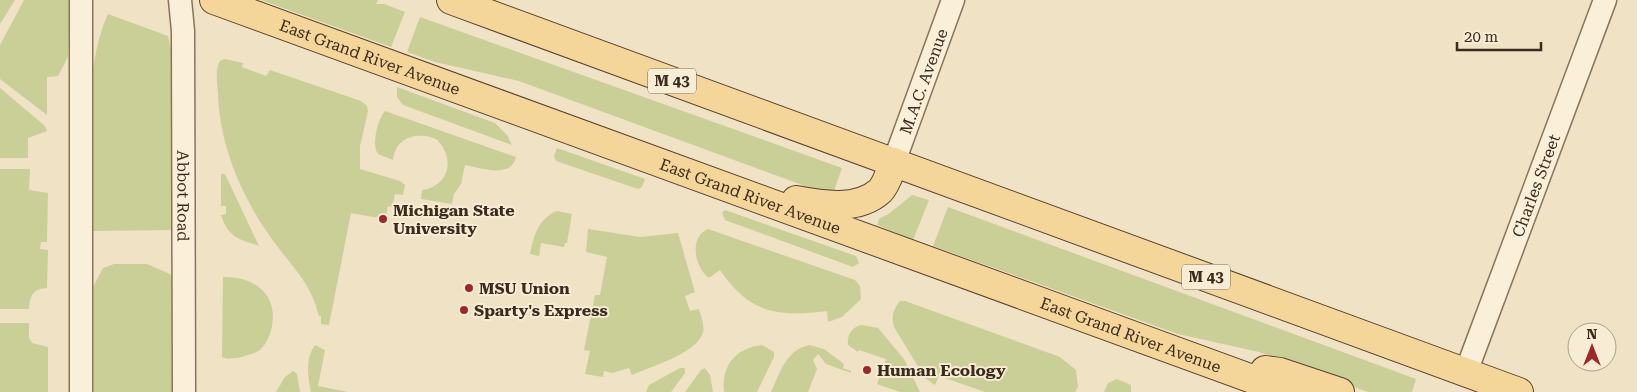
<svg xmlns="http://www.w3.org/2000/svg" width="1637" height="392" font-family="'Roboto Serif',serif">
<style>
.green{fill:#cacf97}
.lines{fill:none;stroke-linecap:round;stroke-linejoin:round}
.street-casing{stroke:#8b735a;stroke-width:25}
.primary-casing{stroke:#59412e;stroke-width:30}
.street{stroke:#faefd8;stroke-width:22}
.primary{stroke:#f4d69b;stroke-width:28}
.poi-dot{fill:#9d272b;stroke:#f7ecd4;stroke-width:2}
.labels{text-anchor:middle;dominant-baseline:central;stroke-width:4;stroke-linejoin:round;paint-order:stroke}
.shield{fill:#f7ecd4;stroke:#736555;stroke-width:1}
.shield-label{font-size:15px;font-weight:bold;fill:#3b2b1e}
.street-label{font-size:16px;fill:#3b2b1e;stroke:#f7ecd4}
.poi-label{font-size:16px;font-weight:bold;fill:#3b2b1e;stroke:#f7ecd4;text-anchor:start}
</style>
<rect width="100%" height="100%" fill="#f0e2c4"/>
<g class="green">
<path d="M0,0H15L0,24Z"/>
<path d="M24,0H70L68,57L58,76L47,77V115L0,79V45Z"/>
<path d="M261,0H378L376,4H384L405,12L391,47Z"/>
<path d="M108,14L168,36L173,59L176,230L91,231C91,166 81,72 108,14Z"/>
<path d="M420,17L842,168L833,194L816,190L519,81L435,62L407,52Z"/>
<path d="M225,59L243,63L242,67L266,76L270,70L361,101L367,106L368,111L360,146V169L400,181L405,185L403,195L395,194L392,207L388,206L386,215L380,214L379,218L351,213L329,325L321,324V316H319C311,283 293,268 274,242C243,200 220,147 218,95C218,84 214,70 220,61Z"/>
<path d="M397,87L495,123L507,135L512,145L403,105L397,97Z"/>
<path d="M0,88L45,126L47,131L28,138V158H0Z"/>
<path d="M385,111L516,157C511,179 481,168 465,165L461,184L454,194L452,204L421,199L422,190C451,186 455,156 436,139C418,131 395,137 393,160L378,154C371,146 378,118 385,111Z"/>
<path d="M557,148L645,179L642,187L638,189L556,161L554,156Z"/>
<path d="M0,169H30L29,190L48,193L47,242H41L40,249L48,250L47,288C33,289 30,295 29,309H0Z"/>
<path d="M221,174H225L259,246C238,239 228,237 221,215L226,214V206H221Z"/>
<path d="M912,195L929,200L913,240L877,225L879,219L890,213Z"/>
<path d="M948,207L1416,379L1412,392H1368L1259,352L1178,334L933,246Z"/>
<path d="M725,210L856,256L859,263L853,267L725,220L722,213Z"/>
<path d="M557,211L572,214L567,243H565L564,247L541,243L539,256L530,254C534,235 538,219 557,211Z"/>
<path d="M588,229L640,237L678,233L695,292L685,296L690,311L699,309C701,317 706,327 702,335C694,354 650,367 632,375L629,368L612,373L604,371L603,377L585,374L590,351L584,350L595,295H600L607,257L586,252Z"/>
<path d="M708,229L855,280L860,286L861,299L842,317L828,322L827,311C777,317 750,314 720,270L709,278C694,267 689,237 708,229Z"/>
<path d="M114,264H147L170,274L176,288V392H91L93,287L103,268Z"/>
<path d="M223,277C253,276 278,293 272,326C271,333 266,345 260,350C256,353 250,354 245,356C239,358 229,360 222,357Z"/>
<path d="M900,301H905L1060,357L1076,370L1078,387L1075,392H985L939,376L935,385L925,378L894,327C891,317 893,309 900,301Z"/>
<path d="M0,323H29V338L32,343L48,347V392H0Z"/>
<path d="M861,325L878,328L904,359L920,392H900L877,384L886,359L859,350L858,352L848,345C847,335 851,328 861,325Z"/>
<path d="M315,345L325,350L318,386L348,392H311C308,376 305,359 315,345Z"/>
<path d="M762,345L774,352V357L757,392H724C721,365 736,348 762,345Z"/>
<path d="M809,345L824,349L844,364L843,368L851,371V373L826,364L818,354L813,360L817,369L808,392H771C780,373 786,350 809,345Z"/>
<path d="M680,368H685V373L671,392H646L649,385Z"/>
<path d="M705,368L710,375L713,392H685L701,370Z"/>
<path d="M293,371L297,374L300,392H276L285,377Z"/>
<path d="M1117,379L1131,385V392H1104L1108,383Z"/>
</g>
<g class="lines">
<g class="street-casing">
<g id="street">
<path id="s1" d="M180,0L183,31L184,392"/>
<path id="s2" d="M894,162L953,0"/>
<path id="s3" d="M1466,372L1605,0"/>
<path d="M81,392V0"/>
</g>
</g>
<g class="primary-casing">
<g id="primary">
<path id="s4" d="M214,0L1288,392"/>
<path d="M451,0L1519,392"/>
<path d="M796,200C822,205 858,211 880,191C887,184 890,171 894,162"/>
<path d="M1265,370L1280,372L1340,392"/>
</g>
</g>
<use href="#street" class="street"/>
<use href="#primary" class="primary"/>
</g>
<g class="poi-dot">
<circle cx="383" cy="219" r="5"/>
<circle cx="469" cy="288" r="5"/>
<circle cx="464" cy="310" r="5"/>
<circle cx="867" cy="370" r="5"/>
</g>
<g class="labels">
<g class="shield">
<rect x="648" y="68.5" width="48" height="25" rx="4"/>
<rect x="1182" y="264.5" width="48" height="25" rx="4"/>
</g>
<g class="shield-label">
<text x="672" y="81">M 43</text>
<text x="1206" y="277">M 43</text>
</g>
<g class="street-label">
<text stroke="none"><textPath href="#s4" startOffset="166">East Grand River Avenue</textPath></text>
<text stroke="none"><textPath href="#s2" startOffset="86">M.A.C. Avenue</textPath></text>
<text stroke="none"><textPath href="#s3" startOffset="199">Charles Street</textPath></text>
<text stroke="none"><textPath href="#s4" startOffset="571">East Grand River Avenue</textPath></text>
<text stroke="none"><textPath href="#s1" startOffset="196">Abbot Road</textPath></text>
<text stroke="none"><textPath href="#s4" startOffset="976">East Grand River Avenue</textPath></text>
</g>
<g class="poi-label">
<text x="393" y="210">Michigan State<tspan x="393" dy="18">University</tspan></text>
<text x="479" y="288">MSU Union</text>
<text x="474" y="310">Sparty's Express</text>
<text x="877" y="370">Human Ecology</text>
</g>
</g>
<g transform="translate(1592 347)"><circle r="24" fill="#f7ecd4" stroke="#ac9f8b"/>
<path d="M0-4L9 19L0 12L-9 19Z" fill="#9d272b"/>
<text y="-8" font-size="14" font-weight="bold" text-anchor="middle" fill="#3b2b1e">N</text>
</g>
<path d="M1457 42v8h84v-8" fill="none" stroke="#3b2b1e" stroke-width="2.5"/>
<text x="1464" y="42" font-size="15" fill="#3b2b1e" stroke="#f7ecd4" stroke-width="4" paint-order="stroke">20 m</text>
</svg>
